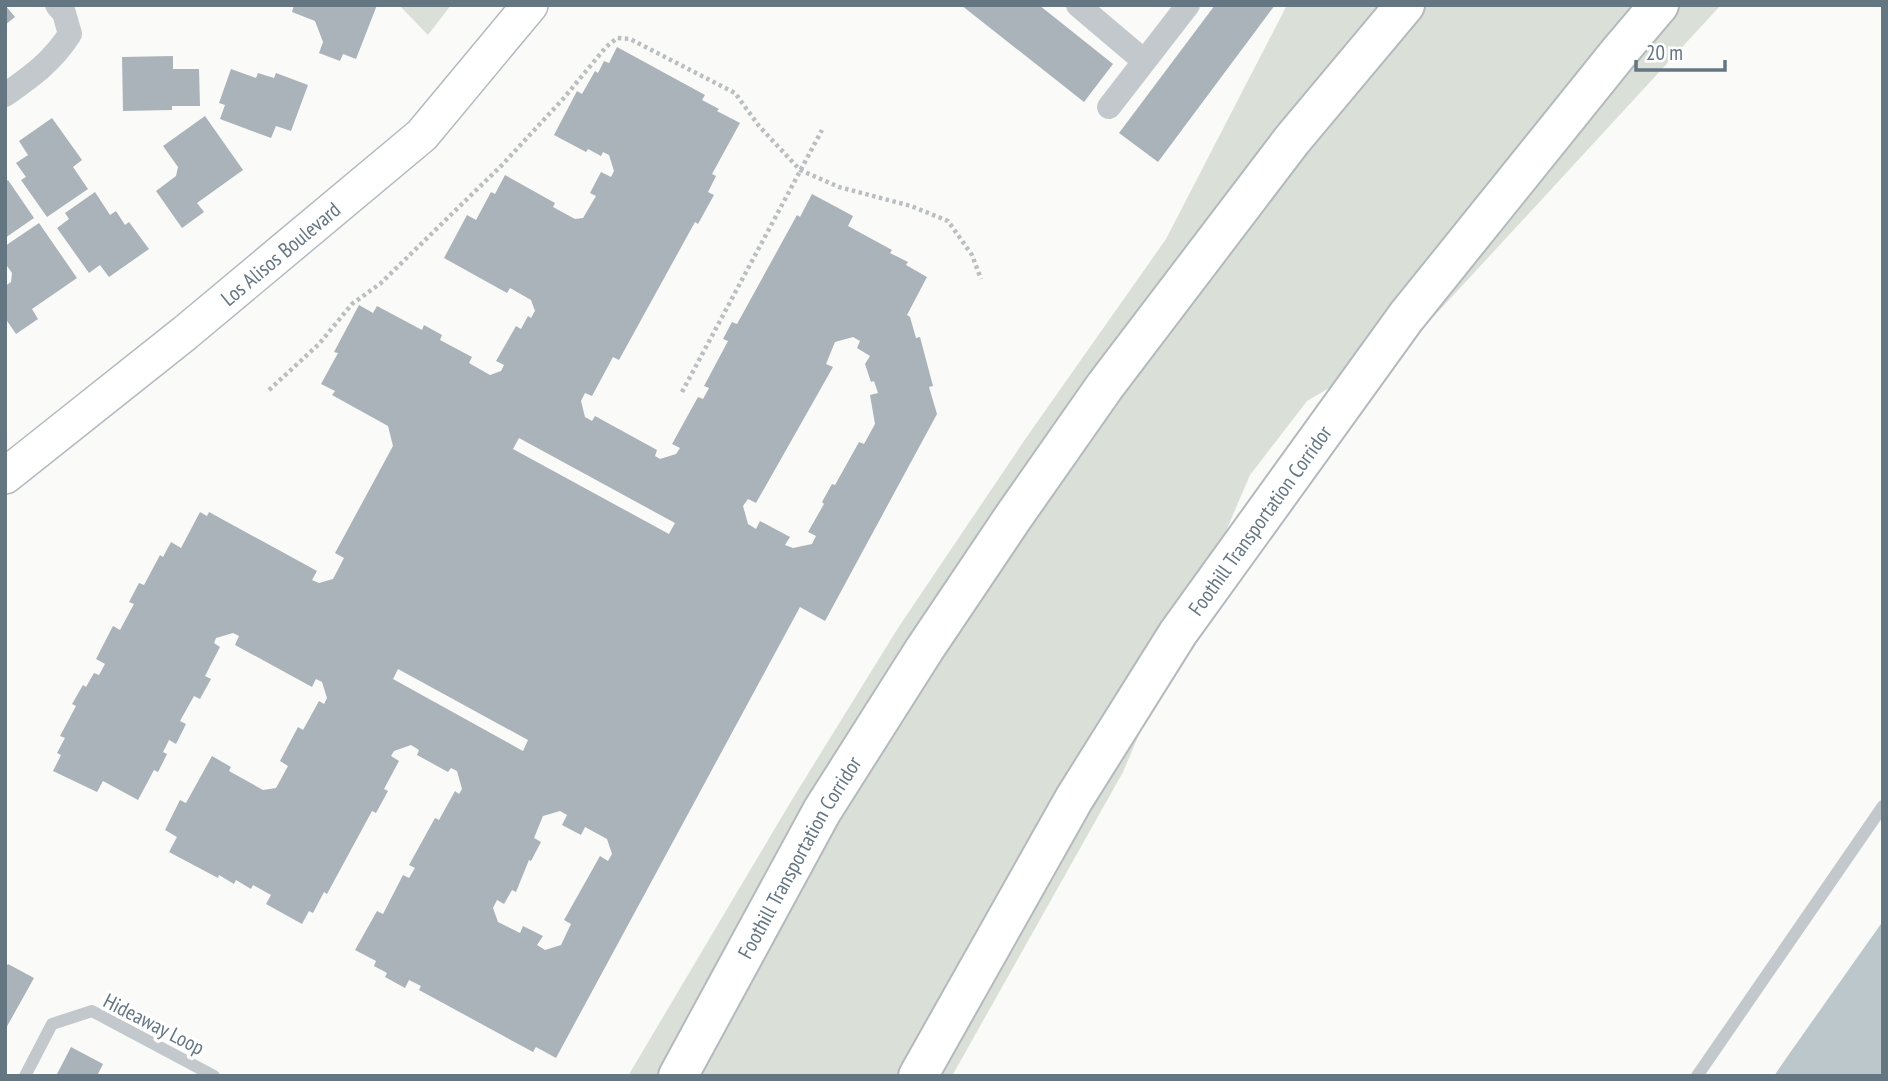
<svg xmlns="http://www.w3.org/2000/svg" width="1888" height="1081" font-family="'PT Sans Narrow',sans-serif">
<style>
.green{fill:#dadfd7}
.water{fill:#bbc7cb}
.building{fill:#aab3b9;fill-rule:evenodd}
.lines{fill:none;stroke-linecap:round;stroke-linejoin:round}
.secondary-casing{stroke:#b3babf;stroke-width:38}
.motorway-casing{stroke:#b4b9bd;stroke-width:42}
.path{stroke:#bbbfc2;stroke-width:4.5;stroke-dasharray:3.5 3.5;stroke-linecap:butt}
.service{stroke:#c3c8cc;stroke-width:12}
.minor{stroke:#c3c8cc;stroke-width:24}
.secondary{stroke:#fff;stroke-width:35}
.motorway{stroke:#fff;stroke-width:38}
.labels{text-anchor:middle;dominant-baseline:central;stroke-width:7;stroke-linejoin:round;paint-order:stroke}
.street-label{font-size:21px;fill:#657683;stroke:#fff}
</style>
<rect width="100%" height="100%" fill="#fafaf8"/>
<g class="green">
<path d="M399,5H451L428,35Z"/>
<path d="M1287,5H1721L1413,339L1307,401L1250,475L1123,772L952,1076H628L790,803L898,628L1026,438L1166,239Z"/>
</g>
<path class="water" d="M1883,921V1076H1774L1787,1057Z"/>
<g class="building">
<path d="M5,5L15,17L5,25Z"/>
<path d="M294,5H377L356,59L343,54L340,61L319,53L323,42L315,21L292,12Z"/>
<path d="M961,5H1039L1113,64L1084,102Z"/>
<path d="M1215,5H1275L1158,162L1119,133Z"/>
<path d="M617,47L705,95L702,100L719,109L717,111L740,123L712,174L716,176L708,192L714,195L698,224L695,222L619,360L613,357L592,396L585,393L581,401L585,417L592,421L595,416L657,450L655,456L660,459L676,454L680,448L672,444L698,397L703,399L709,388L704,386L728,341L723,339L732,322L737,324L797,215L800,217L812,194L853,216L848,226L892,250L890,253L908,262L906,265L927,277L907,315L910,317L916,338L920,337L933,386L929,387L937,414L825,621L800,607L556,1058L536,1047L533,1052L419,990L421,986L409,980L405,988L385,977L387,973L374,966L376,961L355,950L377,911L383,914L403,875L409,878L415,868L409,865L435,818L439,820L455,791L459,794L462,789L457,771L451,768L448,772L417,755L419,750L411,745L394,751L391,756L399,761L384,789L388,791L376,813L372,811L327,894L324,892L313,913L309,911L302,924L266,904L271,895L253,885L251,889L236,880L234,884L219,875L218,878L169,852L177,837L165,830L180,800L186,803L212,756L231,767L229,771L263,790L276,788L288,766L280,761L298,727L303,730L319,701L324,704L327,698L322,682L316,679L312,687L235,645L239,636L233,633L216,638L214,643L220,647L205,676L211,679L200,699L194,696L180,721L186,724L176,744L169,740L163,752L167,754L158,772L154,770L138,800L103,781L97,792L53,771L61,755L57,753L65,738L60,736L76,706L72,704L83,685L86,687L94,673L99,675L105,664L96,659L113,626L120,630L134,604L129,602L139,583L144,585L160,555L163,557L171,542L181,548L200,512L207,516L209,512L317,571L312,580L319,583L333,579L344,558L335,553L393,446L388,426L332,395L335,391L321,384L338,353L334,352L359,305L373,313L377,306L422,330L424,325L442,335L440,340L472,357L469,363L490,375L501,371L504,365L496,361L516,326L521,329L528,316L531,318L535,311L531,300L510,288L507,293L444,258L467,215L476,220L491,192L495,194L505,175L555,203L553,207L575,219L583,218L596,196L590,193L601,172L611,177L614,171L609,155L603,152L601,156L588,149L586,152L554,135L577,91L582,94L595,71L598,73L604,61L609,63ZM853,337L860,341L857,348L870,356L865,364L871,382L874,381L878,393L870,395L875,424L864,444L859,442L835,485L832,484L822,502L824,504L808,532L816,536L812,544L793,548L785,545L790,537L760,521L756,529L748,524L743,506L748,499L756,503L833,367L826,364L835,342ZM519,438L675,523L669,534L513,449ZM398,669L528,740L523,751L393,679ZM560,811L567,815L562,825L581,835L585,827L607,839L612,854L608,861L600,856L564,920L571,924L561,945L545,950L537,945L543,936L523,926L520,933L498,922L493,908L497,900L504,904L512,890L516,892L529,860L531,861L541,842L534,838L543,816Z"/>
<path d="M173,56V69H199L200,106H172V110L123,111L122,57Z"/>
<path d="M231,69L256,78L258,73L274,78L276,73L308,85L291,131L276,126L271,138L220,119L225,105L219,103Z"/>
<path d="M205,116L243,170L197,203L204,212L182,228L156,191L176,176L178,167L163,146Z"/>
<path d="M52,118L82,160L73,167L88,189L47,217L21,180L26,177L16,163L28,155L19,141Z"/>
<path d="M8,180L34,218L5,238V182Z"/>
<path d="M95,192L110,215L116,211L125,225L129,222L149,249L109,277L100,265L89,273L57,228L69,219L65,213Z"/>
<path d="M39,223L77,278L32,309L38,319L16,334L5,318V286L11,282L12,273L5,263V246Z"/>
<path d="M8,964L34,978L5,1030V969Z"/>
<path d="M71,1047L103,1064L97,1076H56Z"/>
</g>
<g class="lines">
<g class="secondary-casing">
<g id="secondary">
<path id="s1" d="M5,476L185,333L422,135L530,5"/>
</g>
</g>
<g class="motorway-casing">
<g id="motorway">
<path id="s2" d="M678,1076L822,811L924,650L1014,516L1105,386L1292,140L1405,5"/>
<path id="s3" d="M918,1076L1074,799L1178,633L1406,317L1620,51L1659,5"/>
</g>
</g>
<g class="path">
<path d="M269,390L319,344L352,304L381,283L502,165L563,99L606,47L617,38L630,39L735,93L759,126L800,170L839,187L911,206L948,221L972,255L981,279"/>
<path d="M682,392L822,130"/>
</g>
<g class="service">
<path d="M25,1076L52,1024L92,1011L214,1076"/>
<path d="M1697,1076L1883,806"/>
</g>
<g class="minor">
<path d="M1078,5L1144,61"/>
<path d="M5,95C32,76 52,62 70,34L64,13L57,5"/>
<path d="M1109,107L1188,5"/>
</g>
<use href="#secondary" class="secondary"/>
<use href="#motorway" class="motorway"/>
</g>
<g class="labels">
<g class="street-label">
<text stroke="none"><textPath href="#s1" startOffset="354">Los Alisos Boulevard</textPath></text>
<text stroke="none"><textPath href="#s3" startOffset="653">Foothill Transportation Corridor</textPath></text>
<text stroke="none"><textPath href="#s2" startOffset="250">Foothill Transportation Corridor</textPath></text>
<text transform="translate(154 1024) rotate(27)">Hideaway Loop</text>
</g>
</g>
<rect width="1888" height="1081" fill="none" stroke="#657683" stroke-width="14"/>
<path d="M1636 60v10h89v-10" fill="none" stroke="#657683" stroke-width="3.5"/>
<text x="1646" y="60" font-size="21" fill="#657683" stroke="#ffffff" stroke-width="5" paint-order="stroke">20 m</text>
</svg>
